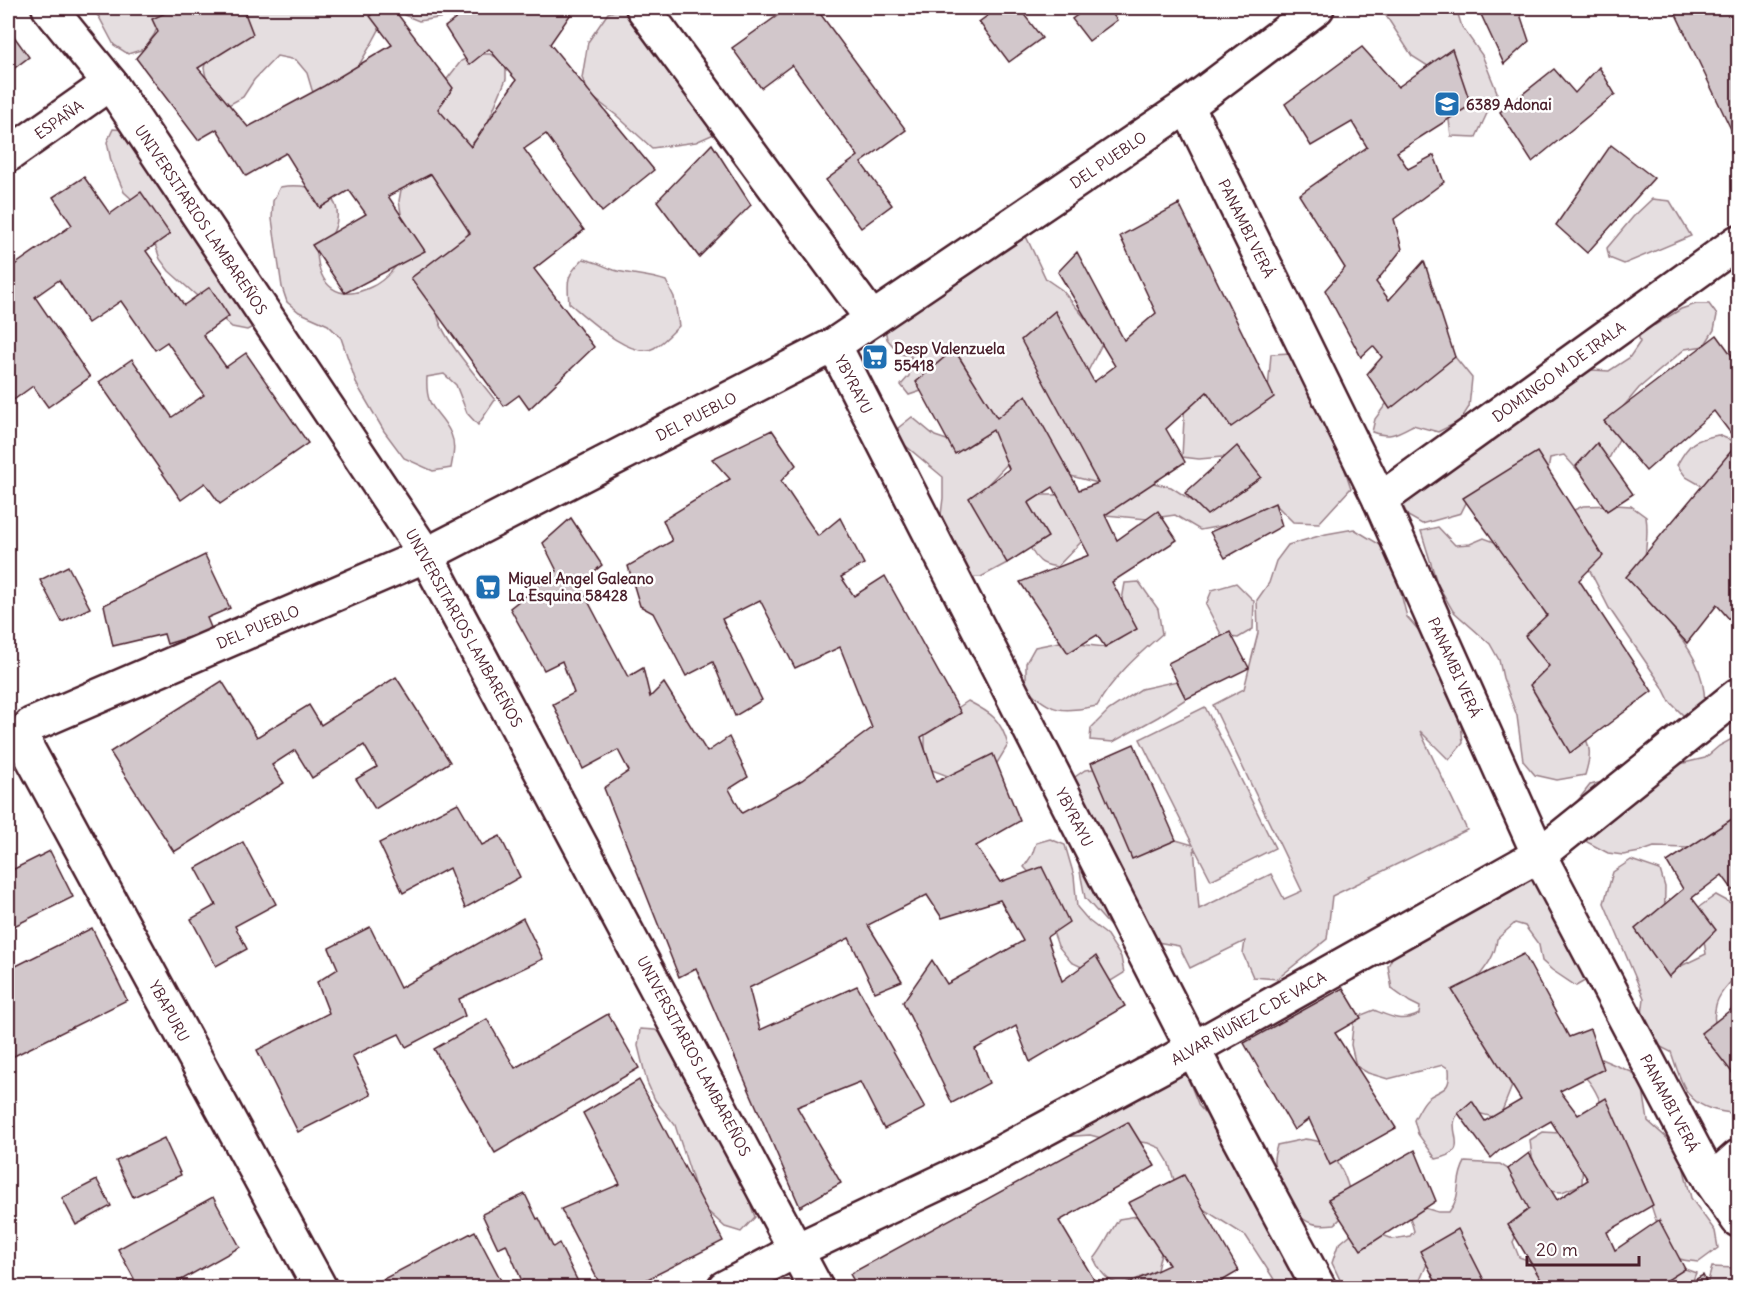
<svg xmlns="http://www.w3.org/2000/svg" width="1746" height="1295" font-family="Delius,sans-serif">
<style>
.green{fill:#e5dee0;stroke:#987e86;stroke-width:1.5}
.building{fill:#d2c7cb;stroke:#4a1f2b;stroke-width:1.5}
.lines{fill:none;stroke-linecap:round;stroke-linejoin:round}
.minor-casing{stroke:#4a1f2b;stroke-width:38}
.tertiary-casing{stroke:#4a1f2b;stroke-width:38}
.minor{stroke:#fff;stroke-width:33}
.tertiary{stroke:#fff;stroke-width:33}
.labels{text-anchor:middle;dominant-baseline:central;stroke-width:5;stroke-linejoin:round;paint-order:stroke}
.poi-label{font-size:15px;font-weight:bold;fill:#4a1f2b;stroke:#fff;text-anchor:start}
.street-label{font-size:15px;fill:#4a1f2b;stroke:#fff}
</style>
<rect width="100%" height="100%" fill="#fff"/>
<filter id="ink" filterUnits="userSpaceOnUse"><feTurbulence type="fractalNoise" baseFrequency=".0167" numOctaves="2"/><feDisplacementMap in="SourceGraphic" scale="12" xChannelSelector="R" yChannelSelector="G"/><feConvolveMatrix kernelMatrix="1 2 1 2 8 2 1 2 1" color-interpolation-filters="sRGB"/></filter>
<g filter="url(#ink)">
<g class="green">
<path d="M90,8H166L154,35L144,49L128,54L114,45L99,17Z"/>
<path d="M238,8H377L380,28L372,43L355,72L320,103L312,90L307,73L296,60L277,56L254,80L243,97L225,107L211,101L204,68L209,49Z"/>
<path d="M402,8H459L451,16L419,21L404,15Z"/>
<path d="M623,8L635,17L723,130L696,142L652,148L616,115L590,95L582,78L588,42L608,13Z"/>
<path d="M1381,8H1456L1462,27L1482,55L1497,92L1476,137L1451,136L1447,104L1428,66L1412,56Z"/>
<path d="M476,54H490L506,62V79L485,129L463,154C465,180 472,210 468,236C464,264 432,288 438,317C443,339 480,380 495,400L478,425L467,413L456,385L444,374L427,377C425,412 440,409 451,434C456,445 453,457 451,468L433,471L404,458L384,431L357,385L341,338L328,325L299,312L287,302L282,287L272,219L273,201L280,187C305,182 345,190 336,225C333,236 325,244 317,253C319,286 338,303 371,287C387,280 398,264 407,250L399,201L402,184L441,87L461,61Z"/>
<path d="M113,129L127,130L261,323L247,330L232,327L169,271L160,259L145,215L136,203L124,192L111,161L107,142Z"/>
<path d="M1652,199L1670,201L1691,236L1624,264L1609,258L1607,248L1633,217Z"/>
<path d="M1024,232L1046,279L1062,290L1089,323L1102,344L1088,371L1066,381L1064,390L1086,461L1098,483L1071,476L1056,463L1013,458L988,484L990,506L1004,541L1007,563L981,577L961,578L937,548L943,498V477L900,441L898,428L912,417L935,436L967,447L993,430C987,403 975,383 961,360L933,387L909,395L901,385L909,376L911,356L900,354L887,339L884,324Z"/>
<path d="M583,259C595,261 603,266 614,270C631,275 649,275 666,281L674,297L679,326C672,333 663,343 654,348C632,361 586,317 569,303C567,280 566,276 583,259Z"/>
<path d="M1696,304H1709L1717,315L1714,330L1704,346L1685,349L1639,388L1623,407L1619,439L1604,468L1582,475L1564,455L1550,458L1548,471L1470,495L1461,513L1422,524L1408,516L1402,504L1575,358L1593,370L1609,371L1629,358L1640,342L1637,329L1655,325L1681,309Z"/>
<path d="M1291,353L1324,408L1351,488L1319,523L1293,522L1275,504L1227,525L1200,530L1175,515L1147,519L1105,515L1140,480L1171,487L1197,504L1229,499L1251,480L1245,455L1199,459L1182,457L1185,399L1207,392L1239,400L1267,402L1271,354Z"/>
<path d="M1455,357L1472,378L1469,407L1460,421L1438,432L1413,425C1398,433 1389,439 1372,432L1375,419L1386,404L1409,393L1434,359Z"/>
<path d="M1718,435L1738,443L1725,473L1709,490L1686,477L1677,465C1689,443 1693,440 1718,435Z"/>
<path d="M1040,495H1061L1082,541L1057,567C1052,566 1044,565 1040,561C1024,548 1026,522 1028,503Z"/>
<path d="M1615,505L1631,506L1646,517C1651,544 1637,573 1649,600C1652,608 1662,615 1667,621C1690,647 1704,669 1705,704L1685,717L1670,702L1662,686L1609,608L1589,569L1574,510L1583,506Z"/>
<path d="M1438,527L1455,545L1470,544L1484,538L1511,548L1537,590L1549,623L1580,728C1592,747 1591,755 1585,775L1557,780L1535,775L1523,761L1517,716L1503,678L1499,660L1490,644L1453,611L1437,583L1421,531Z"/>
<path d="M1354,529L1382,546L1399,586L1407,617L1422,634L1436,659L1445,690L1461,724L1463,743L1449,760L1420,731L1467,830L1332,896L1327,939L1277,979L1253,977L1243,954L1245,941L1190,968L1179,946L1118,935L1085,898L1077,856L1072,779L1085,770L1103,768L1139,839L1176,840L1193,845L1140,739L1205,707L1275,848L1211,880L1194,847L1199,909L1271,874L1284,899L1302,891L1213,705L1244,689L1258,633L1257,600L1269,583L1276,561L1288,545L1326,534Z"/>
<path d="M1139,582L1158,609L1162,634C1138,655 1113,677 1097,706C1063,712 1051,714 1026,687V663L1035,647L1060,642L1105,647L1121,638L1122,600L1125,583Z"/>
<path d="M1236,583L1254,601L1253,629L1238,638L1222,636L1206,605L1212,590Z"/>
<path d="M1177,681L1186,699L1158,717L1113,742L1090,740L1091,728L1109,710L1141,689Z"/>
<path d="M968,701C991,713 1001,719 1008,745L991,773L974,786L932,770L925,757V734L950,713Z"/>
<path d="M1738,715L1737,816L1689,848L1654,847L1640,852L1623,855L1608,853L1587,842L1581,823L1572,808L1590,785L1705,758L1719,746L1732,739L1736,717Z"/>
<path d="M1050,839L1065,845L1074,876L1077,907L1089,921L1107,935L1121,957L1124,973L1111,981L1071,962L1058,946L1034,878L1024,867L1032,855L1036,843Z"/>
<path d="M1524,854L1590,978L1576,986L1552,970L1542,961L1539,945L1525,926L1515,923L1497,939C1495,960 1482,971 1470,988L1501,1068L1512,1086L1502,1111L1493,1117L1463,1109C1438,1128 1478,1151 1436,1159L1418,1134L1414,1120C1418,1113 1422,1103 1428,1098C1442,1088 1451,1092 1449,1069L1443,1065L1388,1079L1368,1073L1356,1066L1351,1045L1354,1018L1374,1010C1391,1017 1402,1023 1419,1014L1420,1007L1410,1002L1392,989L1388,966L1399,945Z"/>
<path d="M1631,860L1660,870L1665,887L1664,939L1679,967L1706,954L1699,907L1716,895L1738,907V974C1730,983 1719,993 1716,1005C1711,1025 1719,1049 1738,1057V1114C1689,1108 1686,1097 1671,1052L1649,1041L1642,1015L1644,998L1604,903L1613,872Z"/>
<path d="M640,1029L655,1030L670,1037L729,1145L755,1217L741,1232L725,1227L701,1205L675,1125L655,1100L647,1082L638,1046Z"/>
<path d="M1149,1055L1187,1076L1199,1106L1212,1121L1305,1287H1281L1277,1284L1246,1236L1203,1209L1174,1180L1168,1161L1160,1148L1148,1143L1133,1141L1117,1142L1090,1135L1060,1137L1043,1119L1047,1107L1065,1103L1130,1067L1137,1058Z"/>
<path d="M1601,1059L1641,1076L1648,1121L1679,1149L1691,1198L1715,1231L1718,1248L1699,1262C1693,1261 1685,1261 1680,1259C1659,1249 1652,1199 1641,1178C1637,1168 1626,1162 1621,1153C1608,1130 1603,1096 1586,1078L1593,1063Z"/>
<path d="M1543,1132L1559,1133L1583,1147L1582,1184L1562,1192L1546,1191C1536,1175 1531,1160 1530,1140Z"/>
<path d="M1305,1139C1309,1140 1316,1140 1319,1142C1336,1152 1357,1191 1347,1210C1345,1215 1339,1220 1335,1224C1327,1225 1319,1226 1311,1223C1293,1217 1273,1177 1274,1159C1274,1155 1276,1150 1277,1145Z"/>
<path d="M1465,1162L1500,1164L1527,1181L1529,1209L1513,1242L1519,1257L1601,1287H1479L1445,1258L1427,1264L1417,1287H1420H1346L1342,1284L1332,1263L1338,1245L1351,1234L1377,1233L1393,1239L1410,1236L1414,1231L1409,1214L1418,1206L1438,1212H1449C1463,1195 1454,1181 1465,1162Z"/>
<path d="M1137,1216L1164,1240L1157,1270C1126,1284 1111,1295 1094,1259C1105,1246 1109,1233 1119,1219Z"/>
<path d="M1712,1267L1735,1268L1738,1274V1287L1706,1288Z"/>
<path d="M1685,1269L1696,1273L1690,1287L1635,1288L1663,1270Z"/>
</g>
<g class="building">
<path d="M176,8H243L253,34L198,68L248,127L324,86L392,45L370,16L378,8H393L453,88L438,109L471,147L516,80L489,49L469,65L445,27L470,8H575L550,44L654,170L602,212L546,134L524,149L584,230L534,269L594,347L529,409L519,395L504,406L411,278L470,233L431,174L388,196L425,251L345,293L312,245L366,214L349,190L320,208L286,153L246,176L217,129L198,140L136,58L158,32L152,19Z"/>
<path d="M788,8H816L906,130L861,163L892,205L861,228L826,180L858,156L792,65L761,88L732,48Z"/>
<path d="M998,8H1019L1042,38L1009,62L979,22Z"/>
<path d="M1087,8H1108L1117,20L1089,41L1072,19Z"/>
<path d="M1478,8H1518L1529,41L1504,64Z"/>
<path d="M1673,8H1738V143L1729,125Z"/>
<path d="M8,28L29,57L8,73Z"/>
<path d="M1362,47L1398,87L1452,49L1471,105L1397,152L1408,169L1434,155L1444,182L1394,219L1402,249L1376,282L1389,300L1424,261L1455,357L1390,409L1367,374L1382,357L1373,346L1361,357L1325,290L1345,268L1299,195L1367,147L1352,122L1311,146L1285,104Z"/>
<path d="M1599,67L1615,94L1532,162L1500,112L1554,69L1575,93Z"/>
<path d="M712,144L751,205L699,257L657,201Z"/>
<path d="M1611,145L1654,178L1587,253L1556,225Z"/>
<path d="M84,177L110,214L141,192L170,234L146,251L184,305L210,287L229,316L203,335L226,367L246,353L308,443L220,504L205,483L181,500L99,382L132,359L172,417L204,395L167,342L155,350L121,301L88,323L59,280L35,297L90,377L48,407L33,386L8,404V259L13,266L72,225L53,197Z"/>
<path d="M1179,204L1274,397L1231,427L1207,392L1166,429L1185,462L1105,515L1117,540L1158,511L1177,540L1112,582L1137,629L1105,647L1097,635L1068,653L1020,582L1089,555L1053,487L1028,503L1048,537L1007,563L969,498L1009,469L993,430L955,454L916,382L954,349L997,418L1026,395L1079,490L1098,483L1021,340L1055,311L1094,382L1115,366L1058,272L1077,252L1124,340L1156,313L1120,236Z"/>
<path d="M1717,335L1738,364V629L1717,605L1687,643L1626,577L1738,443L1714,411L1646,471L1604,421Z"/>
<path d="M772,430L796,465L781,481L818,536L840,518L864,564L841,577L854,596L885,576L961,713L921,737L936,782L993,754L1020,821L976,846L1000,882L1042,867L1069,922L1047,937L1062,981L1096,956L1125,1006L1030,1062L1016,1026L975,1049L989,1083L952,1103L903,1002L932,960L947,984L1023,941L1000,900L942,918L927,895L868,925L902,981L875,992L849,938L749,988L760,1030L857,986L925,1108L884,1129L860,1082L797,1107L841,1183L800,1207L696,968L679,977L604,788L629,771L618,750L583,769L553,704L574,693L562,661L544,670L510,608L557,571L543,543L571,518L602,565L579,584L628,677L643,668L650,697L664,683L707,752L729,737L748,777L729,789L742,813L802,780L872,728L840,647L795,668L760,600L722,619L762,700L735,716L713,662L686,676L653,613L640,606L628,566L672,541L663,520L730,479L712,459Z"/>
<path d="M1597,443L1633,494L1607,511L1576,466Z"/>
<path d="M1237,446L1261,477L1207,515L1185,493Z"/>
<path d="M1537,452L1603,556L1579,580L1652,691L1570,753L1530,685L1549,666L1525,636L1547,615L1463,498Z"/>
<path d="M1275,503L1282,526L1225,558L1210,532Z"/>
<path d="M205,555L230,608L207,618L212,630L167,644L164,634L113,646L104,605Z"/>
<path d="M68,566L90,608L62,622L40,580Z"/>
<path d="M1230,632L1249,668L1186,699L1168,663Z"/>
<path d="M396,677L450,762L375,809L356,779L377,767L364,745L312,778L295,750L272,765L284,783L174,852L110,752L222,681L257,737L309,705L321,725Z"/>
<path d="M1134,744L1176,840L1132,859L1091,763Z"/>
<path d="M458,803L482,845L500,836L520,877L465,908L449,868L403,893L379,843Z"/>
<path d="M1738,815V897L1722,875L1692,898L1716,930L1669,977L1635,929L1683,889L1667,862Z"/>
<path d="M243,842L276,904L235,926L247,949L216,966L191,919L216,905L196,868Z"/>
<path d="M50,851L73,897L8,929V872Z"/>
<path d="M523,918L543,959L459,999L465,1016L406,1047L399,1034L352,1056L371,1095L298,1132L257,1050L329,1013L317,982L338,969L329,948L370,927L400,988Z"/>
<path d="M92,928L127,1000L8,1059V970Z"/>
<path d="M1524,954L1569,1037L1590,1029L1604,1069L1560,1091L1578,1115L1606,1098L1653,1205L1607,1232L1615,1250L1659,1220L1685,1269L1655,1288H1569L1566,1281L1555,1288H1546L1508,1225L1529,1209L1508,1169L1529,1153L1557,1200L1588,1180L1551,1121L1500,1150L1491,1158L1458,1113L1472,1101L1485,1121L1521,1100L1452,990Z"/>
<path d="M1343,988L1361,1018L1335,1033L1396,1128L1330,1165L1309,1119L1294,1130L1244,1043Z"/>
<path d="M1738,1004V1080L1701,1033Z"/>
<path d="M608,1014L639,1068L495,1153L434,1049L487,1019L515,1068Z"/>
<path d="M639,1080L723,1241L630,1288H602L561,1209L620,1184L583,1113Z"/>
<path d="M1128,1122L1155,1166L1059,1221L1099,1288H858L850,1274Z"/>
<path d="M164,1138L181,1175L133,1197L116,1161Z"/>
<path d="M1415,1150L1436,1201L1361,1250L1328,1199Z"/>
<path d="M1184,1175L1239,1271L1210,1288H1119L1169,1265L1128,1203Z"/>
<path d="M97,1180L111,1206L76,1225L62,1198Z"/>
<path d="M525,1194L537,1219L539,1218L553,1247L559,1243L581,1288H525L506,1244L498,1248L482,1214Z"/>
<path d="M213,1197L240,1247L167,1288H139L118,1249Z"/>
<path d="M1458,1229L1488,1288H1439L1420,1251Z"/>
<path d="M475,1231L505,1288H376L374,1284Z"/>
<path d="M1703,1275L1709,1288H1683L1693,1281Z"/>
</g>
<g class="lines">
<g class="minor-casing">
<g id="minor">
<path id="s1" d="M49,8L110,83L426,555L31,725L25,733L26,746L320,1288"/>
<path d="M643,8L872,319"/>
<path id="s2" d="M1187,106L1380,500L1539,855L1711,1181L1738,1220"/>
<path id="s3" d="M8,155L110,83"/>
<path id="s4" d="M834,345L1235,1131L1319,1288"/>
<path id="s5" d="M1380,500L1738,242"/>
<path d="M1711,1181L1738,1157"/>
<path id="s6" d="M724,1288L797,1250L985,1161L1164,1065L1539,855L1738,695"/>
</g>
</g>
<g class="tertiary-casing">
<g id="tertiary">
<path id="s7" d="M816,1288L426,555L834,345L1187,106L1317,8"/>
</g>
</g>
<use href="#minor" class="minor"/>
<use href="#tertiary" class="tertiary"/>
</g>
</g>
<defs>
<g id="school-square" transform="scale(1.35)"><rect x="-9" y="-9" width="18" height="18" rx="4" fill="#1f6fb2" stroke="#fff"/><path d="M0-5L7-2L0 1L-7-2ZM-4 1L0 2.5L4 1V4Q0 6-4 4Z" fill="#fff"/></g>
<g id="supermarket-square" transform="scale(1.35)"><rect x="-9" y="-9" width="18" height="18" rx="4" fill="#1f6fb2" stroke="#fff"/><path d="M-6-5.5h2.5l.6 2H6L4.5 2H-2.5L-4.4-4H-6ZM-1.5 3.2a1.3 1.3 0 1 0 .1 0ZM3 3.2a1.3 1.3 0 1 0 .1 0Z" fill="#fff"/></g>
</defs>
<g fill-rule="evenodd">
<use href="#school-square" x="1447" y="104"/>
<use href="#supermarket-square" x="875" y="357"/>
<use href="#supermarket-square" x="488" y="587"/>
</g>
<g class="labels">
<g class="poi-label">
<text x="1466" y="104">6389 Adonai</text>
<text x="894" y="348">Desp Valenzuela<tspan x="894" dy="17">55418</tspan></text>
<text x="508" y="578">Miguel Angel Galeano<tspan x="508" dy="17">La Esquina 58428</tspan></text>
</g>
<g class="street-label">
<text stroke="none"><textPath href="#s3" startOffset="62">ESPAÑA</textPath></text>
<text stroke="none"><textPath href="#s7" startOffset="1620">DEL PUEBLO</textPath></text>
<text stroke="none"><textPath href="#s1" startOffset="261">UNIVERSITARIOS LAMBAREÑOS</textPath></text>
<text stroke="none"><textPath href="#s2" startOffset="136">PANAMBI VERÁ</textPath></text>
<text stroke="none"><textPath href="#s5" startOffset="220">DOMINGO M DE IRALA</textPath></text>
<text stroke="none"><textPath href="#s4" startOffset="44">YBYRAYU</textPath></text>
<text stroke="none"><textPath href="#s7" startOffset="1134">DEL PUEBLO</textPath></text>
<text transform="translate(258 627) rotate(-23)">DEL PUEBLO</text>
<text transform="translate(464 628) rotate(61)">UNIVERSITARIOS LAMBAREÑOS</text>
<text stroke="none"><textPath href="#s2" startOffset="622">PANAMBI VERÁ</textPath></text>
<text stroke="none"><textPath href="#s4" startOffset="530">YBYRAYU</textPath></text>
<text stroke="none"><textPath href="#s1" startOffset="1419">YBAPURU</textPath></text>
<text stroke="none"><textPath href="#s6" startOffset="590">ALVAR ÑUÑEZ C DE VACA</textPath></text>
<text transform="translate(694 1056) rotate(62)">UNIVERSITARIOS LAMBAREÑOS</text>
<text stroke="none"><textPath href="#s2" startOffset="1108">PANAMBI VERÁ</textPath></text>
</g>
</g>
<rect width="1746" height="1295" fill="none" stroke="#fff" stroke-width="30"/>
<rect x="15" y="15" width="1716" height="1265" fill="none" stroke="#4a1f2b" stroke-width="2" filter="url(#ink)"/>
<path d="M1527 1256v9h112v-9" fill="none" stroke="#4a1f2b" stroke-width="3"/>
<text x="1536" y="1256" font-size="18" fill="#4a1f2b" stroke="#ffffff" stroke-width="4.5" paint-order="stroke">20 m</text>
</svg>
